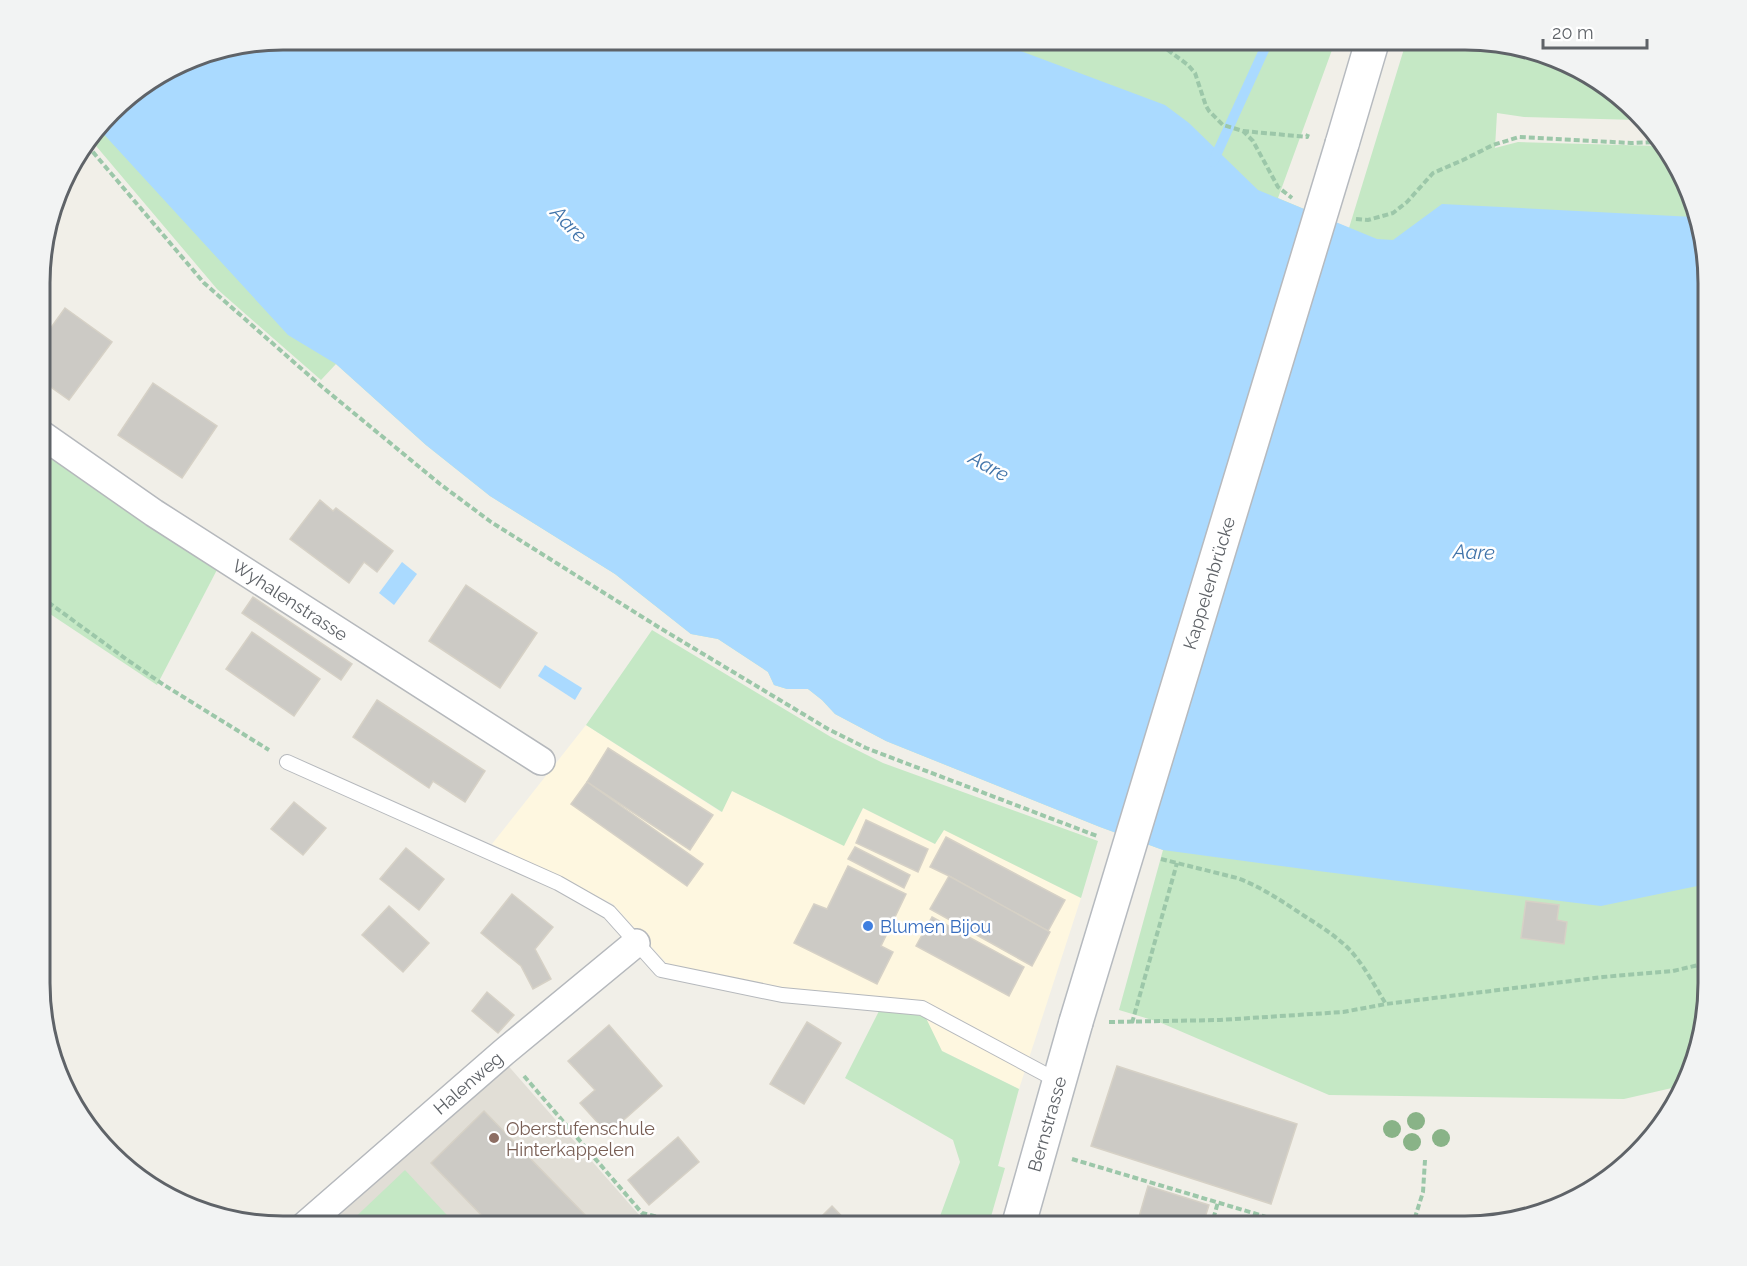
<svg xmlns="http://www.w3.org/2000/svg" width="1747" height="1266" font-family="Raleway,sans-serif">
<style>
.commercial{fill:#fef7e0}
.education{fill:#e1ded6}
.green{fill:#c5e8c5}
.water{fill:#aadaff}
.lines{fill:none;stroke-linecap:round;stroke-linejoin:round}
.stream{stroke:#aadaff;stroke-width:10}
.building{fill:#cccac5;stroke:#d6d1c6;stroke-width:1.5}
.service-casing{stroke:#b5b8bc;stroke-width:16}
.minor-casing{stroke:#b5b8bc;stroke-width:30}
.secondary-casing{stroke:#b6babf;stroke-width:36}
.path{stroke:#9cc7a9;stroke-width:4;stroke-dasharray:6 3;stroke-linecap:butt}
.service{stroke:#fff;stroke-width:14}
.minor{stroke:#fff;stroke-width:27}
.secondary{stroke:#fff;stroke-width:33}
.secondary-bridge-casing{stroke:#b6babf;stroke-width:36;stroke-linecap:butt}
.secondary-bridge{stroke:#fff;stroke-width:33}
.tree{fill:#89b387}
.shop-dot{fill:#3f7fe0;stroke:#fff;stroke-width:2}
.education-dot{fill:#8d6e63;stroke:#fff;stroke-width:2}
.labels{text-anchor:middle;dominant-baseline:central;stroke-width:5;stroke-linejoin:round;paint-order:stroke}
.street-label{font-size:18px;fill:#5f6368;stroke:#fff}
.shop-label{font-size:18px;fill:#366cbe;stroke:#fff;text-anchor:start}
.education-label{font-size:18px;fill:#785e54;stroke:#fff;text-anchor:start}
.water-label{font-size:20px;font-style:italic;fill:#4174aa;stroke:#fff}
.rim{fill:none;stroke:#5f6368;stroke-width:3}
</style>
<rect width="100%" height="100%" fill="#f1efe8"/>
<path class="commercial" d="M586,725L721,812L732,791L844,845L863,808L935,844L944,829L1081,898L1019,1089L942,1051L879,1011L815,993L669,966L613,904L492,844Z"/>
<path class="education" d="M504,1061L640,1216L682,1227H314Z"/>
<g class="green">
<path d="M283,39H1336L1278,198L1349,228L1407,39L1480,40L1543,52L1613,90L1638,120L1524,117L1497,113L1495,148L1518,142L1659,146L1683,175L1707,267V999L1690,1076L1685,1085L1624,1099L1329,1095L1159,1022L1119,1010L1163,850L1100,827L886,741L835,714L822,700L808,689H787L774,685L768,672L718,639L691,634L615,574L490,496L426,445L336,364L321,380L217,289L91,140L122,100L190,57Z"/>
<path d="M41,445L220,564L157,685L41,608Z"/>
<path d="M652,630L831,737L883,763L1098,841L1081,898L944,830L935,844L863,808L844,846L732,791L722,812L586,725Z"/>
<path d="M879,1011L925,1016L942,1051L1019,1089L998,1166L1005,1168L988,1227H936L960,1162L953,1140L845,1078Z"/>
<path d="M405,1170L458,1227H345Z"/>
</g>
<g class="water">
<path d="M283,39H989L1165,105L1189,123L1258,190L1377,239L1393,240L1442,204L1694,217L1707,267V884L1601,906L1326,872L1163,850L1100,827L886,741L835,714L822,700L808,689H787L774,685L768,672L718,639L691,634L615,574L490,496L426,445L336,364L288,335L99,129L122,100L190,57Z"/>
<path d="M402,562L417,574L394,605L379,593Z"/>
<path d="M545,665L582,688L575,700L538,676Z"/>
</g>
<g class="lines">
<path class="stream" d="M1213,162L1269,39"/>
</g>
<g class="building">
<path d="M65,308L112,342L69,400L41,380V323L50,329Z"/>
<path d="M153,383L217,426L182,478L118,435Z"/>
<path d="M320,500L333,511L336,508L393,551L377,572L364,562L349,583L290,539Z"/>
<path d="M466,585L537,633L500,688L429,641Z"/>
<path d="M253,597L352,664L341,680L242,613Z"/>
<path d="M252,632L320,679L294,716L226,669Z"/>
<path d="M377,700L485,771L465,802L433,781L429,788L353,737Z"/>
<path d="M608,748L713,815L690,850L587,782Z"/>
<path d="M587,782L703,864L687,886L571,804Z"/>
<path d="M294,802L326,828L303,855L271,829Z"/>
<path d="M866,820L928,849L918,872L856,843Z"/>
<path d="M946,837L1065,900L1048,931L949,876L930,867Z"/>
<path d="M855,847L910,875L904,888L848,859Z"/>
<path d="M406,848L444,879L419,910L380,879Z"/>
<path d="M848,866L906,894L881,946L893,952L877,984L794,943L814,904L827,909Z"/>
<path d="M949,876L1050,932L1032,966L930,909Z"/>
<path d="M512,894L553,927L535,949L551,979L533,989L521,966L481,933Z"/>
<path d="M1526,901L1559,905L1557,920L1567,922L1564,944L1521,938Z"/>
<path d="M389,906L429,943L403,972L362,935Z"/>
<path d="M932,917L1024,967L1009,996L916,946Z"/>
<path d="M487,992L514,1015L498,1033L472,1011Z"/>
<path d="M807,1022L841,1043L804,1104L770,1084Z"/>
<path d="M609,1025L662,1086L608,1134L580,1103L595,1090L568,1061Z"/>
<path d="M1117,1066L1297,1124L1271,1204L1091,1146Z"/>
<path d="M484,1111L591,1221L585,1227H479L486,1220L431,1163Z"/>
<path d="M678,1137L699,1162L649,1205L628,1180Z"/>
<path d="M1148,1186L1209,1205L1202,1227H1136Z"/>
<path d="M832,1206L852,1227H811Z"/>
</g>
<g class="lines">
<g class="service-casing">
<path id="service" d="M287,762L558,883L609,912L661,970L782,995L922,1008L1058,1081"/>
</g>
<g class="minor-casing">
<g id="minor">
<path d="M41,434L154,513L541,761"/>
<path d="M303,1227L504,1052L636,943"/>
</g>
</g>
<g class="secondary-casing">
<g id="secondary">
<path d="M1342,144L1373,39"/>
<path d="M1018,1227L1076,1022"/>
</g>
</g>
<g class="path">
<path d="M1153,39L1188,65L1195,73L1206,106L1209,111L1223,125L1243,131L1253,141L1278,187L1292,198"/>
<path d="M1243,131L1307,137L1308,134"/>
<path d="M87,145L204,283L321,386L440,484L491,522L660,628L828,729L866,748L1097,836"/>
<path d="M1356,219L1368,220L1393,213L1407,202L1433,173L1463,160L1493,145L1519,137L1631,143L1656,142"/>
<path d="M41,597L126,659L164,685L269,750"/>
<path d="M1161,859L1237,878C1262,887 1283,902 1306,917C1320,926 1334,935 1347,947C1363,963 1374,985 1386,1004"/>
<path d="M1109,1022L1220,1020L1343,1012L1386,1004L1603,977L1673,971L1707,963"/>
<path d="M1132,1023L1177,863"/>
<path d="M524,1076L642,1213L698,1227"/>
<path d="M1072,1159L1300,1227"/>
<path d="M1211,1227L1218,1202"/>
<path d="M1267,1227L1269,1218"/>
<path d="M1412,1227L1423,1192L1425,1160"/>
</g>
<use href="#service" class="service"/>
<use href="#minor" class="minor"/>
<use href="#secondary" class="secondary"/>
<g class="secondary-bridge-casing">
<path id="secondary-bridge" d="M1076,1022L1342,144"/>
</g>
<use href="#secondary-bridge" class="secondary-bridge"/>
</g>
<g class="tree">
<circle cx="1416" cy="1121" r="9"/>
<circle cx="1392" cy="1129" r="9"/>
<circle cx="1441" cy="1138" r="9"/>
<circle cx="1412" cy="1142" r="9"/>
</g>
<circle class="shop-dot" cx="868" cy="926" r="6"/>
<circle class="education-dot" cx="494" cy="1138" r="6"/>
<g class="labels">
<g class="street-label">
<text transform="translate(1209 583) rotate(-73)">Kappelenbrücke</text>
<text transform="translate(290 600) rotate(33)">Wyhalenstrasse</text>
<text transform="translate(468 1083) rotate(-41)">Halenweg</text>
<text transform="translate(1047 1124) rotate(-74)">Bernstrasse</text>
</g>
<g class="shop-label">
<text x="880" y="926">Blumen Bijou</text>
</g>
<g class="education-label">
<text x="506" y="1128">Oberstufenschule<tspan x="506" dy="21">Hinterkappelen</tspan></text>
</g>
<g class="water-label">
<text transform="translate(569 224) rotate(46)">Aare</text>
<text transform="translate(989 466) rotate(29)">Aare</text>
<text transform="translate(1474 552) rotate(2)">Aare</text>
</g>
</g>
<path d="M0 0H1747V1266H0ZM283 50H1465A233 233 0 0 1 1698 283V983A233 233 0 0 1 1465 1216H283A233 233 0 0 1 50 983V283A233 233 0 0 1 283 50Z" fill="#f2f3f3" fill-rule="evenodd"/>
<path class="rim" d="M283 50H1465A233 233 0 0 1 1698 283V983A233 233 0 0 1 1465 1216H283A233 233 0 0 1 50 983V283A233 233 0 0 1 283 50Z"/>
<path d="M1543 39v9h104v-9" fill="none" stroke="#5f6368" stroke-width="3"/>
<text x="1552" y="39" font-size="18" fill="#5f6368" stroke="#ffffff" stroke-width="4.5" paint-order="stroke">20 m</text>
</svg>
